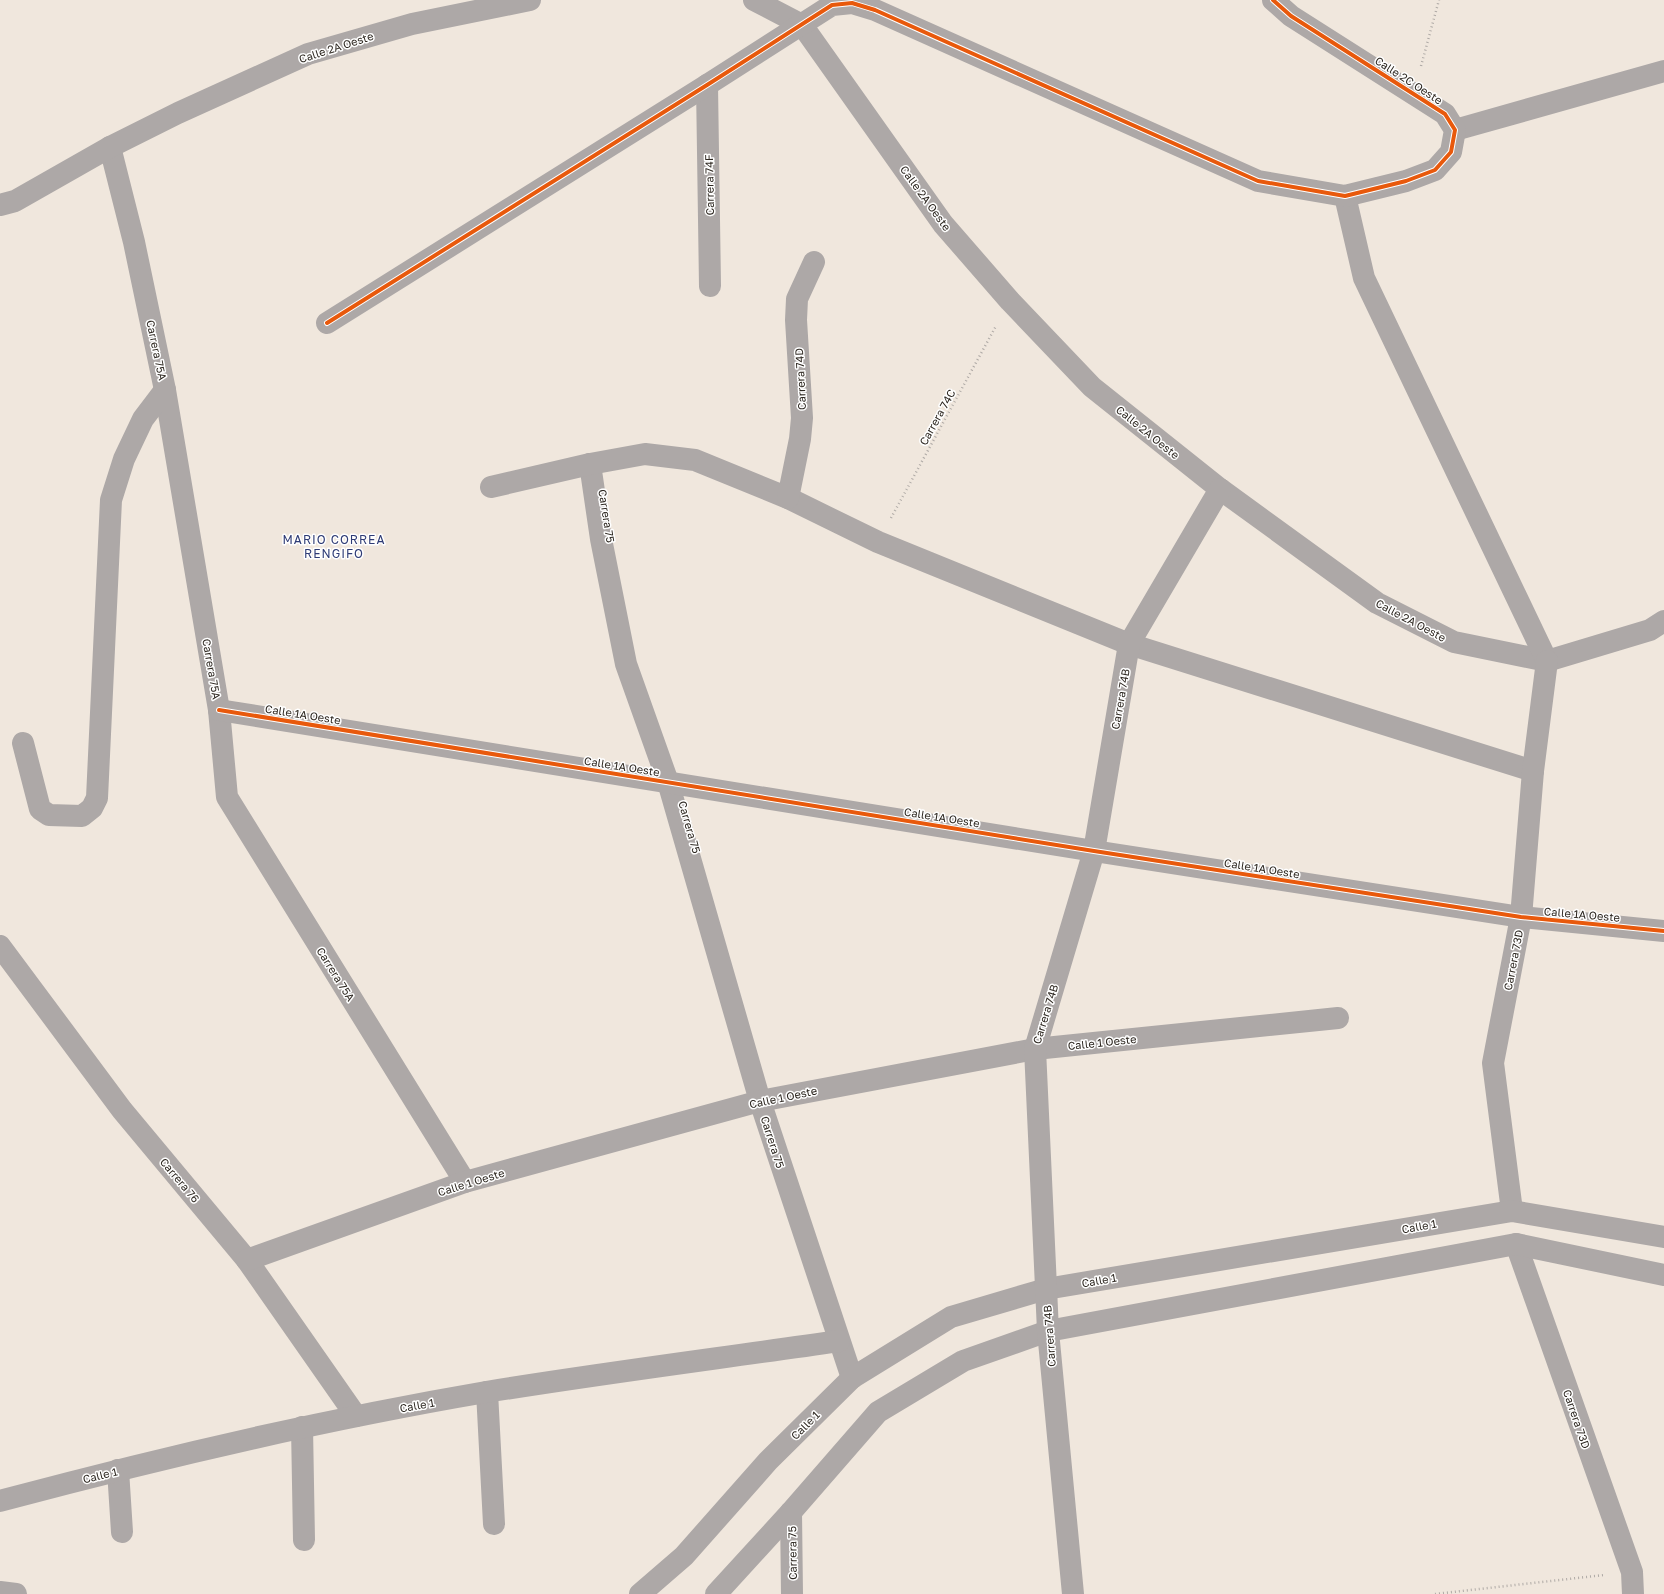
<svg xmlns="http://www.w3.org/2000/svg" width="1664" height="1594" font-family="'Golos Text',sans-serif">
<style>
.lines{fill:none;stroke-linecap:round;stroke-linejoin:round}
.path{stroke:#afaaa6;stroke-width:2.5;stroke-dasharray:1 3;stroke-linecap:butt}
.minor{stroke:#ada8a7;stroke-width:22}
.cycleway-casing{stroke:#fff;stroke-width:6}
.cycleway{stroke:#e8590c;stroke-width:4}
.labels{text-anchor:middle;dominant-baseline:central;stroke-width:3;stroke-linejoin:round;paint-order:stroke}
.street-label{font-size:11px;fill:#2d2720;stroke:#fff}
.neighbourhood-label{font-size:12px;letter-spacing:1px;fill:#2e3b75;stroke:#fff}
</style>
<rect width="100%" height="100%" fill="#f0e7dd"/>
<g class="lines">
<g class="path">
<path d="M1421,66L1439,0"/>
<path d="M891,518L996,326"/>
<path d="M1435,1594L1604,1575"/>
</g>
<g class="minor">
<path d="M754,0L802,25L943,224L1010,301L1092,387L1220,489L1377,603L1454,642L1547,661L1650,630L1664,621"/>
<path d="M707,85L710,286"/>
<path d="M1455,130L1664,71"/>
<path d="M110,147L134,242L165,390L219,710L227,797L465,1182"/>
<path d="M1345,196L1364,278L1547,661"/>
<path d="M0,205L15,201L110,147L178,113L308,54L412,24L530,0"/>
<path d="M327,323L707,85L832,5L852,3L875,10L1258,181L1345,196L1406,181L1435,170L1451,152L1455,130L1445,114L1291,16L1273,0"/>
<path d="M590,464L601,539L626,664L668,782L760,1101L852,1378"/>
<path d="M491,487L590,464L645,454L695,460L788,498L878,542L1129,644L1533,771"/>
<path d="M788,498L800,439L802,418L796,320L797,299L814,262"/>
<path d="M219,710L1094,851L1521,917L1664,931"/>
<path d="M23,743L40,809L49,815L82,816L92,808L97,798L111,500L124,459L143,419L165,390"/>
<path d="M0,946L122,1110L247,1260L356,1416"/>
<path d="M1512,1211L1493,1063L1521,917L1533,771L1547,661"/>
<path d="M1516,1244L1632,1572L1633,1594"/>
<path d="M247,1260L465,1182L760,1101L1035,1049L1338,1018"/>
<path d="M487,1392L494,1524"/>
<path d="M302,1427L304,1540"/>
<path d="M118,1470L122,1532"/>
<path d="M0,1501C160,1458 322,1420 486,1392C603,1373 722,1358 839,1341"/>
<path d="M791,1512L792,1594"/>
<path d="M0,1592L16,1594"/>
<path d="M640,1594L684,1556L768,1461L852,1378L951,1317L1046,1289L1512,1211L1664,1237"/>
<path d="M716,1594L791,1512L878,1412L963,1361L1048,1331L1516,1244L1664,1275"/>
<path d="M1073,1594L1048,1331L1035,1049L1094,851L1129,644L1220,489"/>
</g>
<g class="cycleway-casing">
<g id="cycleway">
<path d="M327,323L707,85L832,5L852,3L875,10L1258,181L1345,196L1406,181L1435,170L1451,152L1455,130L1445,114L1291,16L1273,0"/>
<path d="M219,710L1094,851L1521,917L1664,931"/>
</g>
</g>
<use href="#cycleway" class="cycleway"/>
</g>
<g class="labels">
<g class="street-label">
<text transform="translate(336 47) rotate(-18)">Calle 2A Oeste</text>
<text transform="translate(1409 80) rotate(33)">Calle 2C Oeste</text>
<text transform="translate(709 185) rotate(-91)">Carrera 74F</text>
<text transform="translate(926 198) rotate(54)">Calle 2A Oeste</text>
<text transform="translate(157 350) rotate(78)">Carrera 75A</text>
<text transform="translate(800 379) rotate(-93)">Carrera 74D</text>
<text transform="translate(937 417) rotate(-61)">Carrera 74C</text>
<text transform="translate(1148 432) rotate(39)">Calle 2A Oeste</text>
<text transform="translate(607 516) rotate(81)">Carrera 75</text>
<text transform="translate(1411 620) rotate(28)">Calle 2A Oeste</text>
<text transform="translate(212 669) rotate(80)">Carrera 75A</text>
<text transform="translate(1120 699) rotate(-80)">Carrera 74B</text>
<text transform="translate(303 714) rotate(9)">Calle 1A Oeste</text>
<text transform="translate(622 766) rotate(9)">Calle 1A Oeste</text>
<text transform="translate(942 817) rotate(9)">Calle 1A Oeste</text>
<text transform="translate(690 827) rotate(74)">Carrera 75</text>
<text transform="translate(1262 868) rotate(9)">Calle 1A Oeste</text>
<text transform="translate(1582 914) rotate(5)">Calle 1A Oeste</text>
<text transform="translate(1513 960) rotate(-79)">Carrera 73D</text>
<text transform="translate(336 974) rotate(58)">Carrera 75A</text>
<text transform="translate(1045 1014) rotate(-73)">Carrera 74B</text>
<text transform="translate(1102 1042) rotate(-6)">Calle 1 Oeste</text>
<text transform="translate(783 1097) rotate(-12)">Calle 1 Oeste</text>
<text transform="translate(773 1142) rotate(72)">Carrera 75</text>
<text transform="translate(180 1180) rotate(50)">Carrera 76</text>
<text transform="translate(471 1182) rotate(-17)">Calle 1 Oeste</text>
<text transform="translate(1419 1226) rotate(-10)">Calle 1</text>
<text transform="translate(1099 1280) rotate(-10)">Calle 1</text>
<text transform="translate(1049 1336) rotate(-94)">Carrera 74B</text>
<text transform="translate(417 1405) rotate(-10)">Calle 1</text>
<text transform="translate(1577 1419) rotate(71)">Carrera 73D</text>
<text transform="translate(805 1425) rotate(-45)">Calle 1</text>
<text transform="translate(100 1475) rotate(-14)">Calle 1</text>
<text transform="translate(792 1553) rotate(-91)">Carrera 75</text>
</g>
<g class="neighbourhood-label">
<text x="334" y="539">MARIO CORREA<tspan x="334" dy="14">RENGIFO</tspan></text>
</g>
</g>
</svg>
